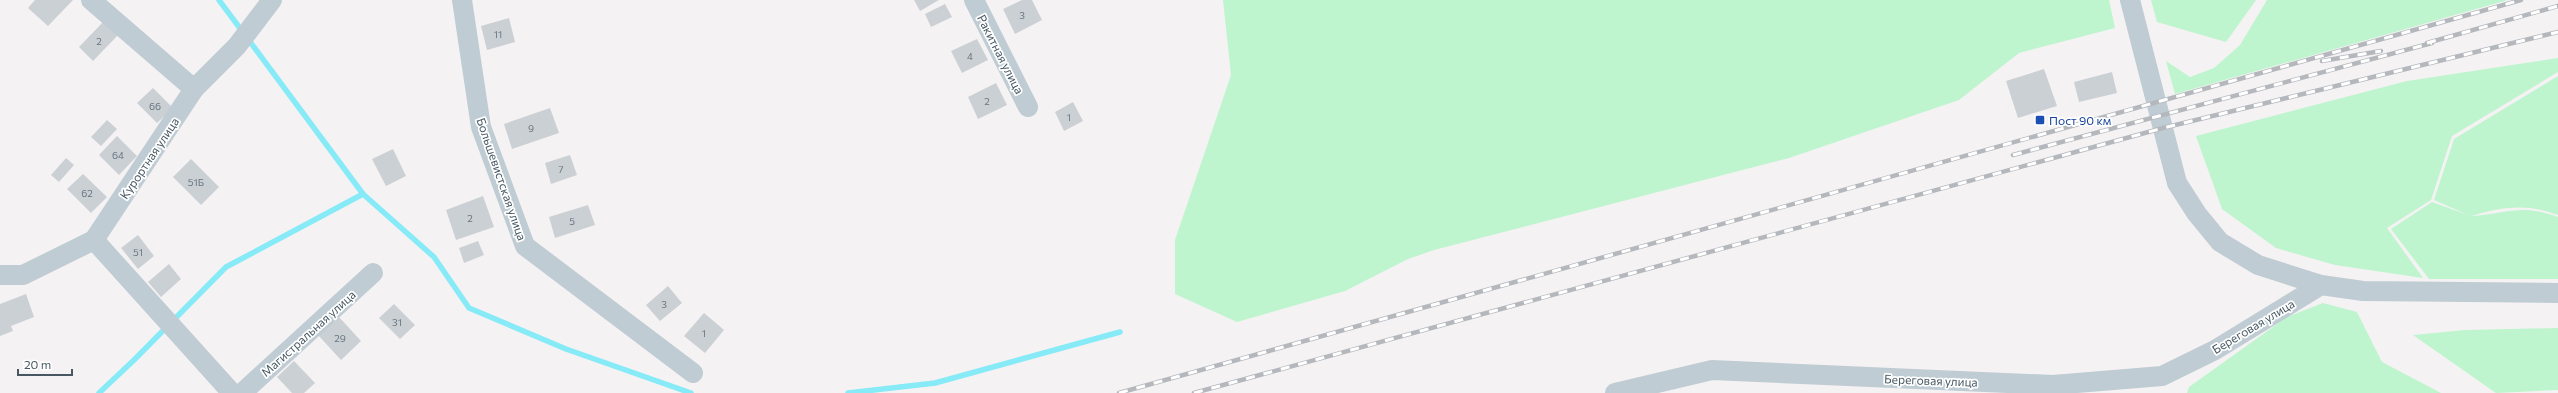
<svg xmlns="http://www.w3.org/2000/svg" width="2558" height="393" font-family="Commissioner,sans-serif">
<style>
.green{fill:#bef5ce}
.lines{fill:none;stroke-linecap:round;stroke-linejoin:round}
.stream{stroke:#86eaf7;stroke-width:5.5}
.building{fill:#cbd0d5}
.minor{stroke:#bfccd3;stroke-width:20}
.rail-casing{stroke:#b4b8bd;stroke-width:4.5}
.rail{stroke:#fff;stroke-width:3;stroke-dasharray:9;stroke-linecap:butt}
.transit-dot{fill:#1a4fb4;stroke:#fff;stroke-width:1.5}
.labels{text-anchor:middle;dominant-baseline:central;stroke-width:3.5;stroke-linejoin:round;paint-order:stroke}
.number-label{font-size:10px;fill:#687680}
.street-label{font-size:12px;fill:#475863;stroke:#fff}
.transit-label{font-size:12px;fill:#164399;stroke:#fff;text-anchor:start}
</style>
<rect width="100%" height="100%" fill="#f5f2f3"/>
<g class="green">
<path d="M1223,0H2109L2115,28L2019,53L1959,100L1789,158L1434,250L1408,259L1345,291L1237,322L1175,294V240L1231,75Z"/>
<path d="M2151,0H2256L2226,42L2157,22Z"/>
<path d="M2267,0H2508L2175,94L2166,61L2190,77L2214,68L2240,45Z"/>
<path d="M2558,58V72L2452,136L2431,200L2387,228L2423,278L2335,265L2276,248L2222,209L2196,136L2407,81Z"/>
<path d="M2558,76V215C2527,203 2502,207 2471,216C2507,214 2521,203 2558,217V279H2429L2391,229L2432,202L2468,215L2434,200L2454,139Z"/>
<path d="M2323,303L2357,312L2382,362L2441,393H2187L2189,387L2287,317Z"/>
<path d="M2558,328V390L2496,393L2413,335L2465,330Z"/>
</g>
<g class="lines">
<g class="stream">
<path d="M219,0L363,194L434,257L469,308L566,349L691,393"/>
<path d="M99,393L134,360L226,267L363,194"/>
<path d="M848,393L935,383L1120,332"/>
</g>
</g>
<g class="building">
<path d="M35,0H73L48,26L28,8Z"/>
<path d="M914,0H939L920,11Z"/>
<path d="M1022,0H1032L1042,20L1015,34L1003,9Z"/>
<path d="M945,4L952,17L931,27L925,14Z"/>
<path d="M509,18L515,42L487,50L481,26Z"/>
<path d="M105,20L119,34L93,61L79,47Z"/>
<path d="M977,39L988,60L962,73L951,51Z"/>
<path d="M2044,69L2057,106L2018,118L2006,81Z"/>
<path d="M2112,72L2117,93L2079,102L2074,82Z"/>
<path d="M996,83L1007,105L978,119L968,97Z"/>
<path d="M153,88L173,108L157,123L137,103Z"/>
<path d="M1073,102L1083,121L1064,131L1055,112Z"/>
<path d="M550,108L559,133L512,149L504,124Z"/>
<path d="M107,120L117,129L101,146L91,137Z"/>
<path d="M117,136L137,156L119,175L99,155Z"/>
<path d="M393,149L406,176L386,186L372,159Z"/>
<path d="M570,155L577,175L551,184L545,163Z"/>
<path d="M66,158L74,165L59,182L51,175Z"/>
<path d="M191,159L219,187L201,205L173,177Z"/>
<path d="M83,174L107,197L91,213L67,189Z"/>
<path d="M483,196L494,227L456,240L446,210Z"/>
<path d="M588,205L595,225L555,238L549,217Z"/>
<path d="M138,235L154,256L138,269L121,248Z"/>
<path d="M478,241L484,255L464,263L459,248Z"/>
<path d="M169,264L181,279L161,297L148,282Z"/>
<path d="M668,286L682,303L660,321L646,305Z"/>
<path d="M26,294L34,317L11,326L13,331L0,336V304Z"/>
<path d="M394,304L415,325L400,339L379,318Z"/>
<path d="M704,313L724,330L705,353L684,336Z"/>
<path d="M338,316L361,341L341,360L318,335Z"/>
<path d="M294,361L315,383L304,393H292L277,377Z"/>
</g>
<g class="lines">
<g class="minor">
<path d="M91,0L194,89"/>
<path d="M462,0L481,127L525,246L693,373"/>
<path d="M974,0L1028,107"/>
<path d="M2130,0L2177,183L2197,214L2220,242L2258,265L2321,285L2363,291L2558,293"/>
<path d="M94,240L232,393"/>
<path d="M0,275H23L94,240L194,89L237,46L272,0"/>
<path d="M242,393L373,273"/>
<path d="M1615,393L1712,370L2053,385L2162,376L2215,350L2321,285"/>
</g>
<g class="rail-casing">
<g id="rail">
<path d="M2427,43L2558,6"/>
<path d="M2322,61L2381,51"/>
<path d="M2013,155L2432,43"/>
<path d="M1119,393L2521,0"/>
<path d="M1194,393L2163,128L2558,32"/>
</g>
</g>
<use href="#rail" class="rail"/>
</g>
<rect class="transit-dot" x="2035" y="115" width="10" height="10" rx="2"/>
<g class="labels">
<g class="number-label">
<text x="1022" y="15">3</text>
<text x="498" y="34">11</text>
<text x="99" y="41">2</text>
<text x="970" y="56">4</text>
<text x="987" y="101">2</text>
<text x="155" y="106">66</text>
<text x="1069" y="117">1</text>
<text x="531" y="128">9</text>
<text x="118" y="155">64</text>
<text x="561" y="169">7</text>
<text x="196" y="182">51Б</text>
<text x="87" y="193">62</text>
<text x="470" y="218">2</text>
<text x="572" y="221">5</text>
<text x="138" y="252">51</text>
<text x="664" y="304">3</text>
<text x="397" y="322">31</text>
<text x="704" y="333">1</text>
<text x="340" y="338">29</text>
</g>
<g class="street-label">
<text transform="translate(1001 54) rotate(63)">Ракитная улица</text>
<text transform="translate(149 158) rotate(-56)">Курортная улица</text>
<text transform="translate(502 179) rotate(71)">Большевистская улица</text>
<text transform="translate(2253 326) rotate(-31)">Береговая улица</text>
<text transform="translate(308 333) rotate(-42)">Магистральная улица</text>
<text transform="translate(1931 380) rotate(2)">Береговая улица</text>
</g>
<g class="transit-label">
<text x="2049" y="120">Пост 90 км</text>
</g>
</g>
<path d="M18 369v6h54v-6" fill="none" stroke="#475863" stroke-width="2"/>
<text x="24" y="369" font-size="12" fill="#475863" stroke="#ffffff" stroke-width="3" paint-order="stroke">20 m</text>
</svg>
